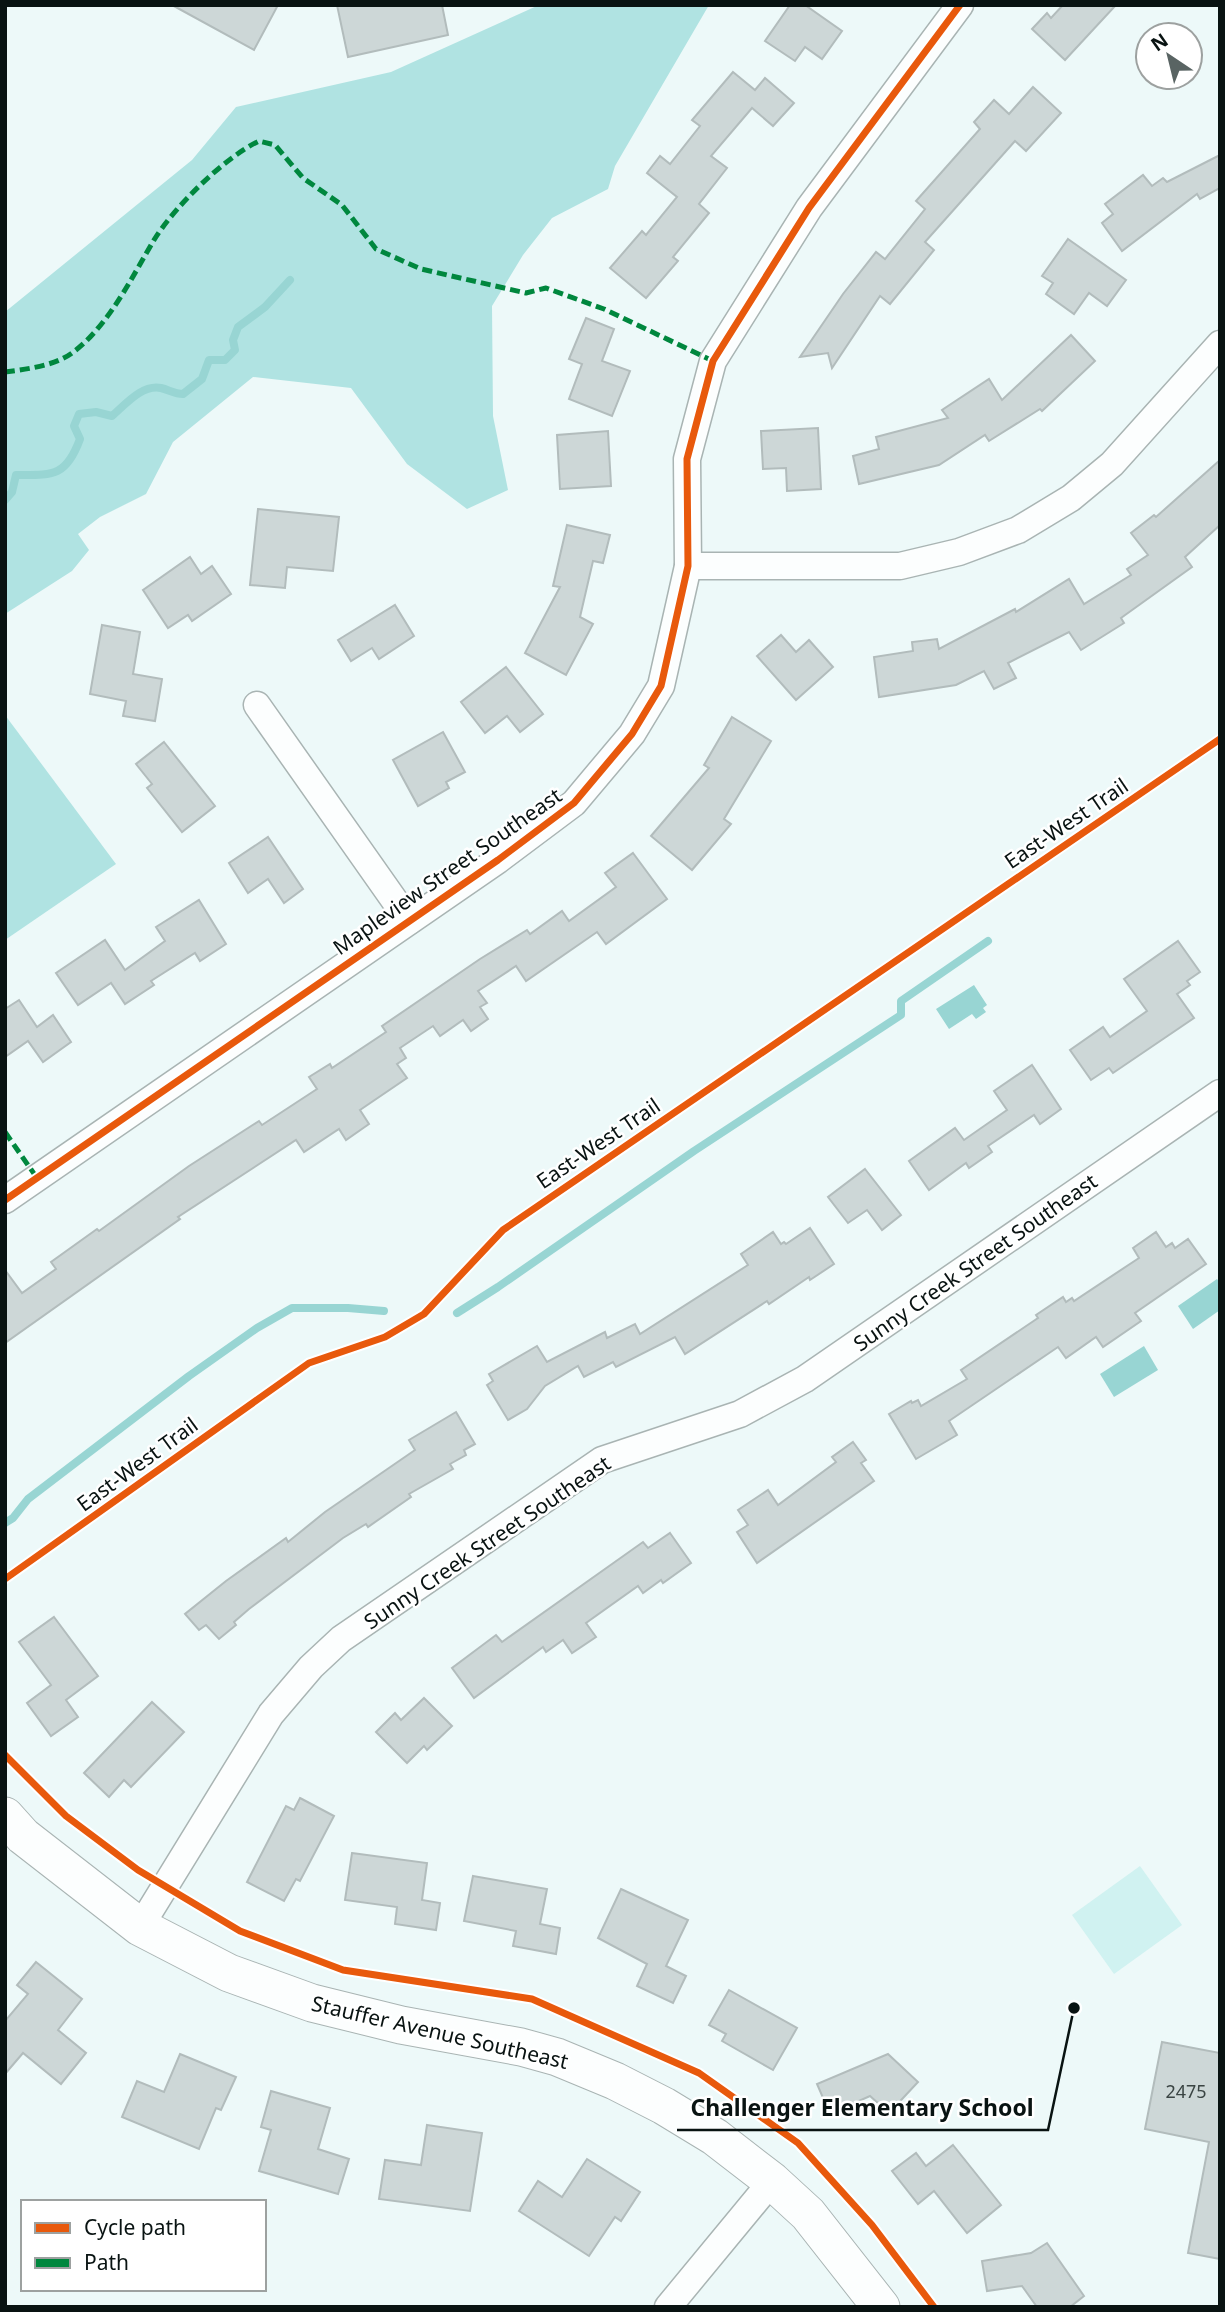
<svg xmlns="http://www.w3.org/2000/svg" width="1225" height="2312" font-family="'Noto Sans',sans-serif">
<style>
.green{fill:#d0f2f1}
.forest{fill:#b0e3e2}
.water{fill:#98d5d3}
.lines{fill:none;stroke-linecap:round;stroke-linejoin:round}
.stream{stroke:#98d5d3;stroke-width:8}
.building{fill:#cdd7d7;stroke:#b2bcbc;stroke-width:2}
.street-casing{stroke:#a9b4b3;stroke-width:29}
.secondary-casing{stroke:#a9b4b3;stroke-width:39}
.street{stroke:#fcfefe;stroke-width:26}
.secondary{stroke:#fcfefe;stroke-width:37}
.quiet{stroke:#00873e;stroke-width:5;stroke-dasharray:10 5;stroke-linecap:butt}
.cycleway-casing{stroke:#fff;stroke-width:11}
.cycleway{stroke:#e8590c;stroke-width:7}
.labels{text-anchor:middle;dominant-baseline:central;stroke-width:5;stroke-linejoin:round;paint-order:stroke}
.number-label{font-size:18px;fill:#3a4443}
.street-label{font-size:21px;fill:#091312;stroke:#fff}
.leader{fill:none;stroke:#091312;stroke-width:2.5}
.callout-dot{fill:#091312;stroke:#fff;stroke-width:2.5}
.callout-label{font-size:23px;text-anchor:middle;font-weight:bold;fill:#091312;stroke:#fff;stroke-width:5;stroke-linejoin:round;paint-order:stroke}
</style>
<rect width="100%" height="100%" fill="#edf9f9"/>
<path class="green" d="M1140,1866L1182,1925L1114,1974L1072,1915Z"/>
<g class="forest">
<path d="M539,5H709L615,166L608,189L552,218L523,255L492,306L493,416L508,490L467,509L407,464L351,388L253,377L173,442L146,494L100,517L78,534L89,550L72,571L5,614V312L192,160L236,107L391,72Z"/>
<path d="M5,715L116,864L5,940Z"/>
</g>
<g class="water">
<path d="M974,985L987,1005L983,1008L986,1012L976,1019L972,1014L949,1029L936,1009Z"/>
<path d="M1217,1279L1220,1283V1310L1193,1329L1178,1306Z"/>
<path d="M1144,1346L1158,1370L1114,1397L1100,1374Z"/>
</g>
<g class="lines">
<g class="stream">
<path d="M5,500L12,492L16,475C53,475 66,477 80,439L74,426L79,414L96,412L112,416C125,405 142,384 161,388C169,390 175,394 183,394L202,379L209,360H225L235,350L233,340L238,327L265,307L290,280"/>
<path d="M457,1313L498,1287L694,1151L901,1015V1001L988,941"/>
<path d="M5,1523L13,1518L28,1499L189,1376L257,1328L292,1308H348L384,1311"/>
</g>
</g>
<g class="building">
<path d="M172,5H278L254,50Z"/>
<path d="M337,5H442L448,35L348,57Z"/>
<path d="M790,5H805L842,31L822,59L805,47L795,61L765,41Z"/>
<path d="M1063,5H1116L1065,60L1032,29L1047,13L1051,18Z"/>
<path d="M733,72L755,90L765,78L794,103L773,126L752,108L711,156L727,168L699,204L709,213L673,257L678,261L646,298L610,268L642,231L646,235L677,197L647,173L660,156L670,164L700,126L692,120Z"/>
<path d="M1033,87L1061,113L1026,151L1015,141L925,242L934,250L890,304L880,296L832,368L828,353L800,357L843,294L876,252L885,259L925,209L916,201L980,129L974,122L994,100L1009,114Z"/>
<path d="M1220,155V188L1200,199L1197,194L1122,251L1102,223L1113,214L1105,204L1143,175L1152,186L1163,178L1167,182Z"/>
<path d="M1068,239L1126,280L1107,306L1089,293L1074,314L1046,294L1053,283L1042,276Z"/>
<path d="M586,318L614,329L602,361L630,371L612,416L569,399L582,364L569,359Z"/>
<path d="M1071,335L1095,361L1042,411L1040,409L989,441L985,435L939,465L859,484L853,456L879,449L876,437L948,418L942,410L989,379L1002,400Z"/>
<path d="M818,428L821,489L787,491L786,468L763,469L761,431Z"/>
<path d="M608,431L611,486L560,489L557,435Z"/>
<path d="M1220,460V525L1185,557L1192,567L1121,618L1124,623L1081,650L1069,632L1008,663L1016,678L994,689L984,671L956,685L879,697L874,657L913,651L912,642L937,639L939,649L1015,609L1016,612L1069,579L1084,604L1131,575L1127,569L1148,555L1131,533L1154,515L1156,517Z"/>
<path d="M258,509L339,517L333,571L287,567L285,588L250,585Z"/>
<path d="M567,525L610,535L603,563L593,561L580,617L593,624L566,675L525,653L560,587L553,586Z"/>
<path d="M190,557L201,574L212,566L231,594L192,621L188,615L168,628L143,590Z"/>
<path d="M395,605L414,636L379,659L372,648L351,661L338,640Z"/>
<path d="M102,625L140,632L133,674L162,679L155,721L123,716L126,701L90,694Z"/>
<path d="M781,635L796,652L809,640L833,667L796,700L757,656Z"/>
<path d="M506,667L543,714L520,732L507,716L485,733L461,702Z"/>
<path d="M732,717L771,741L724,819L731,824L692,870L651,836L709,768L704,765Z"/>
<path d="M443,732L465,772L446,782L449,788L418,806L393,760Z"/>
<path d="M164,742L215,806L182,832L147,788L152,784L136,764Z"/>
<path d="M268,837L303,889L284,903L268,879L248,893L229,863Z"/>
<path d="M633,853L667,899L606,944L597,932L526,981L516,966L478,991L487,1003L480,1007L488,1019L471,1031L463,1020L440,1036L433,1026L400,1048L406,1058L397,1064L407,1078L360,1110L369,1124L346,1140L339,1129L304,1152L296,1140L178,1217L180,1219L5,1343V1270L22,1293L56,1269L51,1262L97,1229L99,1231L189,1166L259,1121L262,1125L317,1089L309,1077L330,1064L332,1068L386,1032L382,1026L480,959L527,930L530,934L562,911L569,921L616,887L605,873Z"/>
<path d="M199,900L226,944L200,961L195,953L151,981L154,985L125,1004L111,983L78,1005L56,973L105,940L125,970L165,941L156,927Z"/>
<path d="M1178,941L1200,972L1187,981L1190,985L1177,994L1194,1018L1113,1073L1109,1068L1091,1080L1070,1050L1103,1027L1110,1037L1147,1011L1124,979Z"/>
<path d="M19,1000L37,1027L53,1015L71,1042L43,1062L28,1041L5,1057V1009Z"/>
<path d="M1032,1065L1061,1109L1040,1124L1034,1115L988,1146L992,1152L969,1168L966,1163L929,1190L909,1161L955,1128L964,1140L1007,1110L994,1091Z"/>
<path d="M865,1169L901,1215L882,1230L867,1210L848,1223L828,1197Z"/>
<path d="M810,1228L834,1264L810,1280L809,1277L769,1304L767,1301L685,1354L675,1337L616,1367L613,1362L584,1377L578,1366L545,1386L527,1409L508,1420L487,1385L493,1381L489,1374L537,1346L547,1362L605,1332L607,1338L635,1324L640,1334L748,1265L741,1254L773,1232L781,1244L784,1242L786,1244Z"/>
<path d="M1156,1232L1166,1247L1172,1243L1175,1248L1188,1239L1206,1264L1135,1313L1141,1321L1103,1347L1096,1337L1066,1358L1058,1347L949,1421L957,1435L916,1459L889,1414L911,1401L912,1403L918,1400L921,1406L967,1379L961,1370L1038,1318L1036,1315L1063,1297L1066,1302L1072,1298L1074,1301L1139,1258L1133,1248Z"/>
<path d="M456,1412L475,1444L464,1450L466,1455L450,1464L453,1469L409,1494L411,1497L368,1527L366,1524L343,1538L249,1609L234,1622L236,1625L219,1639L206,1625L199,1630L185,1614L226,1581L286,1538L288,1542L325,1512L415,1450L409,1440Z"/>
<path d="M853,1442L866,1460L861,1463L874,1481L757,1563L737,1532L748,1525L738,1510L768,1490L778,1505L836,1462L832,1457Z"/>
<path d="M670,1533L691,1563L663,1583L661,1580L643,1593L638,1586L586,1623L596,1637L572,1653L563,1640L546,1652L543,1647L474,1698L452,1668L496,1635L502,1642L643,1542L648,1548Z"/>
<path d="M54,1617L98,1676L66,1700L78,1717L51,1736L27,1703L51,1685L19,1642Z"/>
<path d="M424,1698L452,1726L427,1750L424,1746L407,1763L376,1732L395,1713L401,1720Z"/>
<path d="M152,1702L184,1732L131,1787L124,1780L109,1797L84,1773Z"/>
<path d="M300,1798L334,1816L300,1881L296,1879L284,1901L247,1882L286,1806L294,1810Z"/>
<path d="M352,1853L427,1863L422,1900L440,1903L436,1930L395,1924L397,1907L345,1900Z"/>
<path d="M473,1876L547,1889L540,1924L560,1928L556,1954L513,1946L516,1931L464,1921Z"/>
<path d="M621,1889L688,1920L666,1966L686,1976L673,2003L637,1986L647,1964L598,1938Z"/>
<path d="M36,1962L82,1999L58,2030L86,2053L61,2084L23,2053L5,2074V2021L28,1994L17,1985Z"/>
<path d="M729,1990L797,2028L773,2070L722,2041L726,2034L709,2025Z"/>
<path d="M1162,2042L1220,2053V2259L1188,2253L1209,2142L1145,2129Z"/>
<path d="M180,2054L236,2077L221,2110L216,2108L199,2149L122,2117L137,2081L164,2092Z"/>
<path d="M888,2054L918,2082L889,2113L870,2096L830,2114L817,2084Z"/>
<path d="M271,2091L330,2108L318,2149L349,2159L338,2194L259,2171L271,2130L261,2127Z"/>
<path d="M427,2125L482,2133L470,2211L379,2199L385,2160L421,2165Z"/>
<path d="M953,2145L1001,2205L967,2233L934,2191L918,2204L892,2171L916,2153L926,2166Z"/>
<path d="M587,2159L640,2192L621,2221L615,2217L589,2256L519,2211L538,2181L562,2197Z"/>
<path d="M1047,2243L1084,2296L1070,2307H1037L1022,2286L987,2291L982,2261L1031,2253Z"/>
</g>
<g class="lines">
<g class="street-casing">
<g id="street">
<path d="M688,566H900L959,552L1018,530L1071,498L1112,464L1220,344"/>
<path d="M257,705L409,921"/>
<path d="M5,1200L498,860L574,803L632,734L661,686L688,566L687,459L713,361L809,208L960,5"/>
<path d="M140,1927L271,1714L311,1667L341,1639L602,1460L740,1414L805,1379L1220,1093"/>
<path d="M668,2307L772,2181"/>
</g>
</g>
<g class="secondary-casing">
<path id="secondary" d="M5,1816L23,1836L140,1927L229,1973L312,2003L401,2025L521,2047L557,2057L615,2081L664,2106L715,2137L772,2181L808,2214L881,2307"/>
</g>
<use href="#street" class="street"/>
<use href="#secondary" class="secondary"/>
<g class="quiet">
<path d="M5,372C27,369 54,366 72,353C108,327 132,277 154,240C175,206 224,158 259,141L275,145L303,178L342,205L376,249L421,269L526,293L546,288L604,309L713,361"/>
<path d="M5,1132L37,1178"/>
</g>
<g class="cycleway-casing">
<g id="cycleway">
<path d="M5,1200L498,860L574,803L632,734L661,686L688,566L687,459L713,361L809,208L960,5"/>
<path d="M5,1579L309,1363L385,1337L424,1314L503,1230L1220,739"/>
<path d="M5,1755L66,1816L138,1870L240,1931L343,1970L532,1999L699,2073L798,2143L872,2225L934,2307"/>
</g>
</g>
<use href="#cycleway" class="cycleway"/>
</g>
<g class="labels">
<g class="number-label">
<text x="1186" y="2091">2475</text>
</g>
<g class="street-label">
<text transform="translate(1066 823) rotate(-34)">East-West Trail</text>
<text transform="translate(447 871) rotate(-35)">Mapleview Street Southeast</text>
<text transform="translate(598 1143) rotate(-34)">East-West Trail</text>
<text transform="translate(975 1262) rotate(-35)">Sunny Creek Street Southeast</text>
<text transform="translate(137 1464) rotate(-36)">East-West Trail</text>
<text transform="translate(487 1542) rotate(-34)">Sunny Creek Street Southeast</text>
<text transform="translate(440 2032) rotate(13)">Stauffer Avenue Southeast</text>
</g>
</g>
<path class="leader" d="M1074 2008L1048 2130H677"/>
<circle class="callout-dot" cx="1074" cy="2008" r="7"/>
<g class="callout-label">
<text x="862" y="2116">Challenger Elementary School</text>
</g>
<rect width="1225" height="2312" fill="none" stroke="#091312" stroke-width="14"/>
<rect x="21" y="2200" width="245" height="91" fill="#ffffff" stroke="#9da1a0" stroke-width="2"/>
<rect x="35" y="2223" width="35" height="10" fill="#e8590c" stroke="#9da1a0" stroke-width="2"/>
<text x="84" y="2235" font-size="21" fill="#091312">Cycle path</text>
<rect x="35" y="2258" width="35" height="10" fill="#00873e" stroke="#9da1a0" stroke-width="2"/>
<text x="84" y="2270" font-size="21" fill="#091312">Path</text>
<g transform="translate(1169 56) rotate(325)"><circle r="33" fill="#ffffff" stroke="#9da1a0" stroke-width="2"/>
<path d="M0-5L12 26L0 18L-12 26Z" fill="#596463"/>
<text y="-10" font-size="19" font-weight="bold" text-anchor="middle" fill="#091312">N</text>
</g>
</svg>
